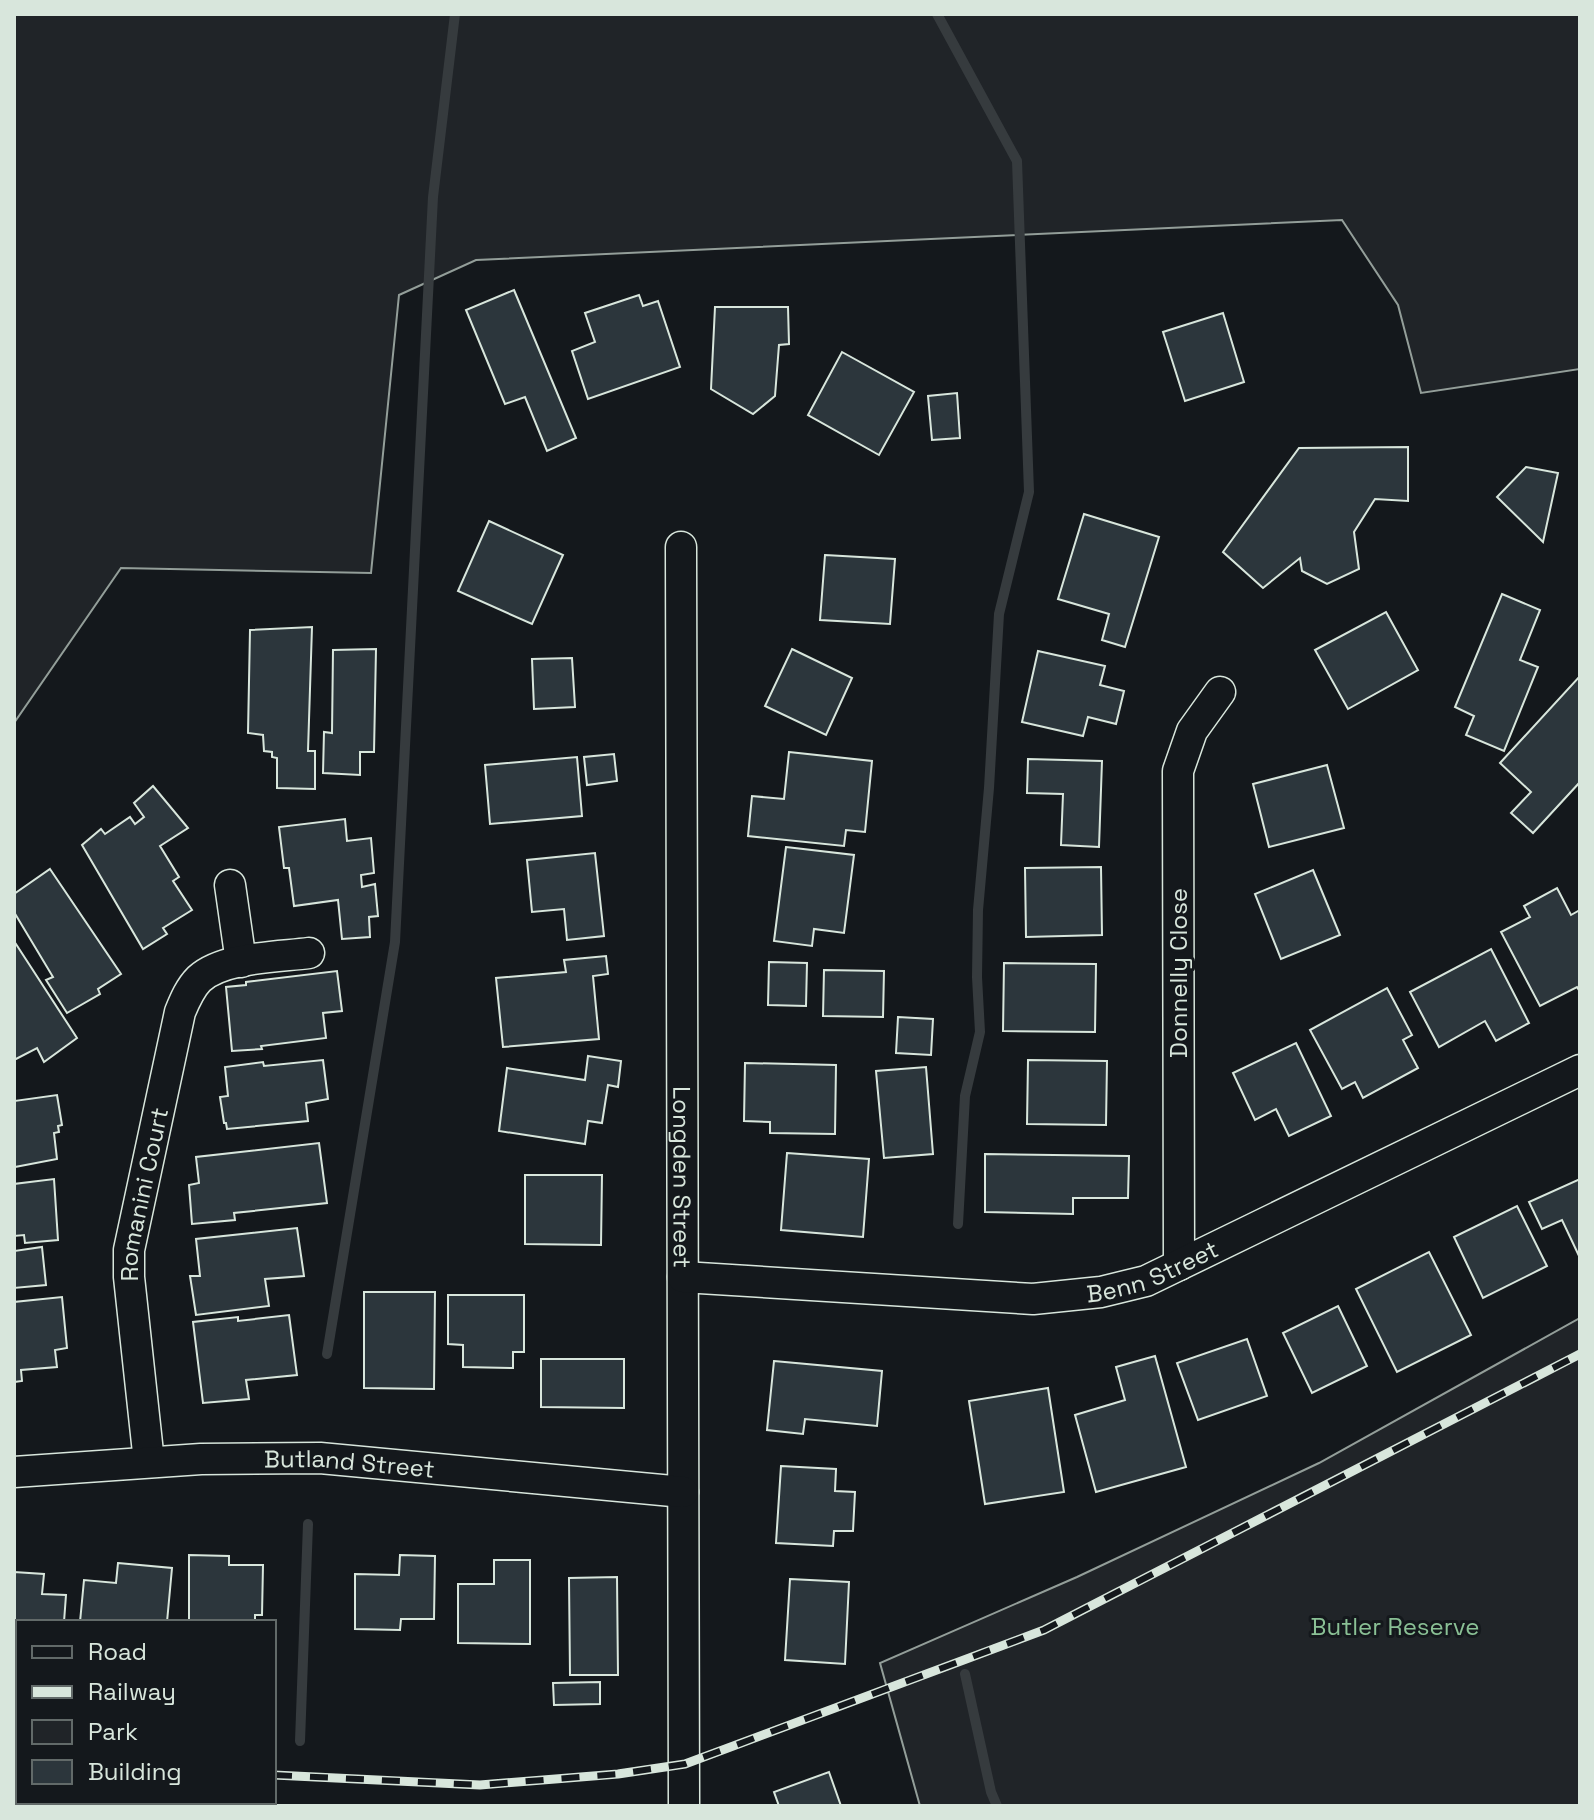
<svg xmlns="http://www.w3.org/2000/svg" width="1594" height="1820" font-family="'Space Grotesk',sans-serif">
<style>
.green{fill:#202428;stroke:#939e99;stroke-width:2}
.lines{fill:none;stroke-linecap:round;stroke-linejoin:round}
.stream{stroke:#363b3e;stroke-width:10}
.building{fill:#2c363c;stroke:#d8e6dc;stroke-width:2}
.minor-casing{stroke:#d8e6dc;stroke-width:33}
.minor{stroke:#14181c;stroke-width:30}
.rail-casing{stroke:#d8e6dc;stroke-width:9}
.rail{stroke:#14181c;stroke-width:6;stroke-dasharray:18;stroke-linecap:butt}
.labels{text-anchor:middle;dominant-baseline:central;stroke-width:6;stroke-linejoin:round;paint-order:stroke}
.street-label{font-size:24px;fill:#d8e6dc;stroke:#14181c}
.park-label{font-size:24px;fill:#8ac095;stroke:#14181c}
</style>
<rect width="100%" height="100%" fill="#14181c"/>
<g class="green">
<path d="M14,14H1580V369L1421,393L1398,305L1342,220L476,260L399,295L371,573L121,568L14,723Z"/>
<path d="M1580,1318V1806H920L880,1663L1077,1577L1319,1463Z"/>
</g>
<g class="lines">
<g class="stream">
<path d="M937,14L1017,161L1029,492L999,614L989,788L978,910L977,977L980,1032L965,1096L958,1224"/>
<path d="M327,1354L395,942L433,197L455,14"/>
<path d="M965,1674L991,1792L997,1806"/>
<path d="M300,1741L308,1524"/>
</g>
</g>
<g class="building">
<path d="M514,290L576,438L547,451L525,397L505,404L466,310Z"/>
<path d="M639,295L643,306L658,301L680,367L588,399L572,351L595,342L585,313Z"/>
<path d="M715,307H788L789,344L779,345L775,396L753,414L711,389Z"/>
<path d="M1223,313L1244,382L1185,401L1163,332Z"/>
<path d="M842,352L914,392L879,455L808,415Z"/>
<path d="M957,393L960,438L932,440L928,396Z"/>
<path d="M1408,447V501L1375,499L1354,532L1359,569L1327,584L1302,571L1300,558L1263,588L1223,552L1299,448Z"/>
<path d="M1526,467L1558,473L1543,542L1497,497Z"/>
<path d="M1084,514L1159,537L1125,647L1102,640L1109,614L1058,599Z"/>
<path d="M489,521L563,555L532,624L458,591Z"/>
<path d="M825,555L895,559L890,624L820,620Z"/>
<path d="M1502,594L1540,610L1520,660L1538,667L1504,751L1466,735L1474,716L1455,707Z"/>
<path d="M1386,612L1418,670L1348,709L1315,650Z"/>
<path d="M312,627L308,751H315V789L277,788V758L272,757V752L264,751L263,735L248,733L250,630Z"/>
<path d="M376,649L374,752H360V775L323,773L324,732L332,733L333,650Z"/>
<path d="M792,649L852,678L826,735L765,706Z"/>
<path d="M1038,651L1105,666L1100,685L1124,691L1116,724L1088,717L1083,736L1022,722Z"/>
<path d="M572,658L575,707L534,709L532,659Z"/>
<path d="M1580,676V782L1533,833L1511,813L1531,792L1500,763Z"/>
<path d="M789,752L872,761L865,832L846,830L844,846L748,836L752,796L784,799Z"/>
<path d="M614,754L617,781L587,785L584,757Z"/>
<path d="M577,757L582,816L490,824L485,765Z"/>
<path d="M1028,759L1102,761L1099,847L1061,845L1063,794L1027,793Z"/>
<path d="M1327,765L1344,828L1269,847L1253,784Z"/>
<path d="M153,786L188,828L160,846L179,877L173,881L192,910L163,928L167,934L143,949L82,845L101,829L105,834L130,817L135,824L144,817L134,803Z"/>
<path d="M345,819L347,841L371,838L374,873L361,875L362,887L375,884L378,916L369,917L370,937L342,939L338,900L294,906L289,868H284L279,827Z"/>
<path d="M786,847L854,855L844,933L814,929L812,946L774,941Z"/>
<path d="M595,853L604,936L567,940L564,909L532,912L527,860Z"/>
<path d="M1101,867L1102,935L1026,937L1025,868Z"/>
<path d="M50,869L121,974L98,989L100,994L67,1013L46,980L53,977L14,912V894Z"/>
<path d="M1313,870L1340,935L1281,959L1255,894Z"/>
<path d="M1557,888L1571,915L1580,910V992L1577,987L1540,1006L1501,932L1530,917L1524,906Z"/>
<path d="M14,941L77,1038L44,1062L37,1048L14,1060Z"/>
<path d="M1491,949L1529,1023L1496,1041L1485,1021L1439,1047L1410,992Z"/>
<path d="M606,956L608,974L593,976L599,1039L503,1047L496,978L566,972L564,960Z"/>
<path d="M769,962L807,963L806,1006L768,1005Z"/>
<path d="M1004,963L1096,964L1095,1032L1003,1031Z"/>
<path d="M824,970L884,971L883,1017L823,1016Z"/>
<path d="M337,971L342,1011L323,1013L326,1038L261,1046L262,1049L232,1051L226,987L246,985V982Z"/>
<path d="M1387,988L1412,1035L1403,1040L1418,1068L1363,1098L1355,1082L1342,1089L1310,1030Z"/>
<path d="M898,1017L933,1019L931,1055L896,1053Z"/>
<path d="M1296,1043L1331,1116L1289,1136L1276,1109L1255,1120L1233,1073Z"/>
<path d="M588,1056L621,1061L618,1087L608,1085L602,1123L588,1121L585,1144L499,1131L507,1068L585,1080Z"/>
<path d="M323,1060L328,1099L306,1103L308,1121L227,1129L226,1123H224L220,1097L228,1096L225,1067L263,1062L264,1066Z"/>
<path d="M1028,1060L1107,1061L1106,1125L1027,1124Z"/>
<path d="M745,1063L836,1065L835,1134L770,1133V1122L744,1121Z"/>
<path d="M926,1067L933,1154L884,1158L876,1071Z"/>
<path d="M57,1095L62,1125L58,1126L59,1132L54,1133L57,1159L15,1167L14,1101Z"/>
<path d="M319,1143L327,1203L234,1213L235,1220L192,1224L189,1185L199,1183L196,1157Z"/>
<path d="M787,1153L869,1159L863,1237L781,1230Z"/>
<path d="M985,1154L1129,1156L1128,1198H1073V1214L985,1212Z"/>
<path d="M525,1175H602L601,1245L525,1244Z"/>
<path d="M54,1179L58,1240L25,1243L24,1235L14,1236V1184Z"/>
<path d="M1580,1179V1258L1562,1220L1542,1229L1529,1202Z"/>
<path d="M1517,1206L1547,1266L1483,1298L1454,1237Z"/>
<path d="M297,1228L304,1276L265,1279L269,1306L196,1315L190,1276H200L196,1239Z"/>
<path d="M42,1247L46,1285L14,1288V1251Z"/>
<path d="M1429,1252L1471,1335L1397,1372L1356,1289Z"/>
<path d="M364,1292H435L434,1389L364,1388Z"/>
<path d="M448,1295H524V1352H513V1368L463,1367V1345L448,1344Z"/>
<path d="M62,1297L67,1348L55,1350L57,1367L21,1370L22,1381L14,1382V1302Z"/>
<path d="M1338,1306L1367,1366L1312,1393L1283,1333Z"/>
<path d="M289,1315L297,1375L246,1380L249,1399L203,1403L193,1322L238,1317V1321Z"/>
<path d="M1247,1339L1267,1396L1198,1420L1177,1363Z"/>
<path d="M1155,1356L1186,1467L1096,1492L1075,1415L1125,1400L1116,1367Z"/>
<path d="M541,1359H624V1408L541,1407Z"/>
<path d="M774,1361L882,1371L877,1426L805,1419L803,1434L767,1430Z"/>
<path d="M1048,1388L1064,1492L985,1504L969,1401Z"/>
<path d="M781,1466L836,1469L835,1491L855,1492L853,1531H834L833,1546L776,1543Z"/>
<path d="M189,1555L229,1556V1565H263L262,1615H255V1622H189Z"/>
<path d="M400,1555L435,1556L434,1619H401L400,1630L355,1629V1574L399,1575Z"/>
<path d="M494,1560H530V1644L458,1643V1584H494Z"/>
<path d="M118,1563L172,1568L167,1622H80L84,1580L116,1583Z"/>
<path d="M14,1572L44,1574L42,1594L66,1595L64,1622H18V1647H14Z"/>
<path d="M617,1577L618,1675H570L569,1578Z"/>
<path d="M790,1579L849,1582L845,1664L785,1660Z"/>
<path d="M600,1682V1704L554,1705L553,1683Z"/>
<path d="M829,1772L841,1806H779L774,1792Z"/>
</g>
<g class="lines">
<g class="minor-casing">
<g id="minor">
<path id="s1" d="M681,547L684,1806"/>
<path d="M230,885L241,962"/>
<path d="M1179,1265L1178,771L1192,731L1220,692"/>
<path id="s2" d="M683,1277L1033,1299L1101,1292L1146,1281L1580,1070"/>
<path id="s3" d="M149,1462L129,1277V1250L180,1012C185,1000 190,988 199,979C223,957 277,957 309,953"/>
<path id="s4" d="M14,1472L201,1459L320,1458L683,1492"/>
</g>
</g>
<use href="#minor" class="minor"/>
<g class="rail-casing">
<g id="rail">
<path d="M14,1762L18,1763"/>
<path d="M274,1775L480,1785L618,1774L685,1764L1044,1630L1580,1354"/>
</g>
</g>
<use href="#rail" class="rail"/>
</g>
<g class="labels">
<g class="street-label">
<text transform="translate(1178 973) rotate(-90)">Donnelly Close</text>
<text stroke="none"><textPath href="#s1" startOffset="630">Longden Street</textPath></text>
<text stroke="none"><textPath href="#s3" startOffset="270">Romanini Court</textPath></text>
<text stroke="none"><textPath href="#s2" startOffset="474">Benn Street</textPath></text>
<text stroke="none"><textPath href="#s4" startOffset="336">Butland Street</textPath></text>
</g>
<g class="park-label">
<text x="1395" y="1626">Butler Reserve</text>
</g>
</g>
<rect width="1594" height="1820" fill="none" stroke="#d8e6dc" stroke-width="32"/>
<rect x="16" y="1620" width="260" height="184" fill="#14181c" stroke="#626a69" stroke-width="2"/>
<rect x="32" y="1646" width="40" height="12" fill="#14181c" stroke="#626a69" stroke-width="2"/>
<text x="88" y="1660" font-size="24" fill="#d8e6dc">Road</text>
<rect x="32" y="1686" width="40" height="12" fill="#d8e6dc" stroke="#626a69" stroke-width="2"/>
<text x="88" y="1700" font-size="24" fill="#d8e6dc">Railway</text>
<rect x="32" y="1720" width="40" height="24" fill="#202428" stroke="#626a69" stroke-width="2"/>
<text x="88" y="1740" font-size="24" fill="#d8e6dc">Park</text>
<rect x="32" y="1760" width="40" height="24" fill="#2c363c" stroke="#626a69" stroke-width="2"/>
<text x="88" y="1780" font-size="24" fill="#d8e6dc">Building</text>
</svg>
